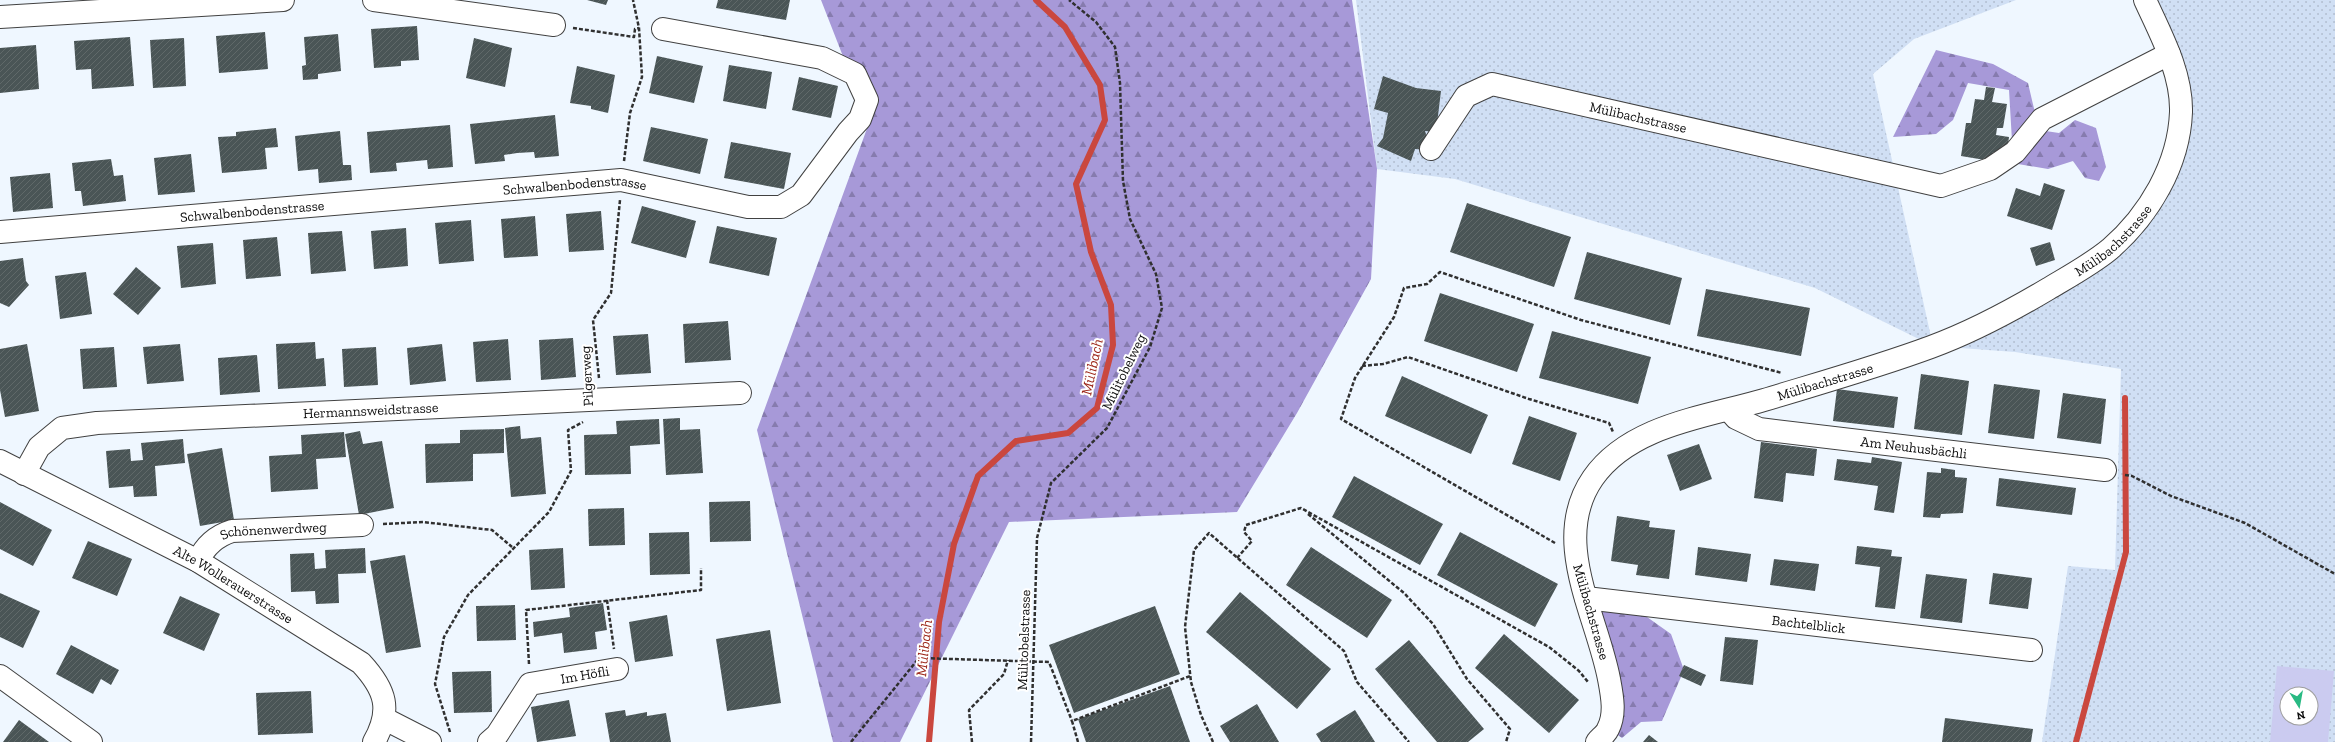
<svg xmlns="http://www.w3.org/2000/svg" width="2335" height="742" font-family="'Zilla Slab',serif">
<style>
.farmland{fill:url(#farmland-dots);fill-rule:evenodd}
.forest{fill:url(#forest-firs)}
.pitch{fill:#cbcbf0;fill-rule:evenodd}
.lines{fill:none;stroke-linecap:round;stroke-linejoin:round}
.stream{stroke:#ca473e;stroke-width:6}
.building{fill:url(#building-hatch)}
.minor-casing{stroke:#414141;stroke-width:24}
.path{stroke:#303030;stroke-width:2.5;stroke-dasharray:4 2;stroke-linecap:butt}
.minor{stroke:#fff;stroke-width:22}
.labels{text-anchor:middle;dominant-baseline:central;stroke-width:4;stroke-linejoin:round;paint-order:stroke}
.street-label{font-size:14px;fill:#0e0e0e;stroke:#fff}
.water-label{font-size:15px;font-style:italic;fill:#9c281a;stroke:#fff}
</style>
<defs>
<pattern id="farmland-dots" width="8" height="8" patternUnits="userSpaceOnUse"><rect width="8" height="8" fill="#d0dff4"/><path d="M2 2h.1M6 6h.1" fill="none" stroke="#b1bed0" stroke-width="1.8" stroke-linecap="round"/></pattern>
<pattern id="forest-firs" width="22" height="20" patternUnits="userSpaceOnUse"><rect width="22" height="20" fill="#a799d8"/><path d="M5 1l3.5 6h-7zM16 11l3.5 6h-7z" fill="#867bae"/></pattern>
<pattern id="building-hatch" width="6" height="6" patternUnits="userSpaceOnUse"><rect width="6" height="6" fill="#4a5556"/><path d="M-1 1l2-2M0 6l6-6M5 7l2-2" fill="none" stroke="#606969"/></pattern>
</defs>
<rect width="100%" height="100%" fill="#eff7ff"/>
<path class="farmland" d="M1356,0H2016L1914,39L1873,74L1933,346L2005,314L2141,216L2181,110L2145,0H2335V742H2042L2068,566L2115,570L2121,369L2015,352L1933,346L1815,288L1455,179L1377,169ZM2287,694H2311V718H2287Z"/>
<g class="forest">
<path d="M821,0H1352L1377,169L1371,279L1297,413L1237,512L1009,522L900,742H833L757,430L869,123Z"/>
<path d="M1936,50L1993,64L2028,83L2039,130L2059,133L2075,120L2096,128L2106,167L2099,181L2085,178L2073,161L2048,169L2018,164L2013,158L2009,90L1968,83L1953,120L1936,134L1893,137Z"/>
<path d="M1623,600L1671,634L1684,670L1662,721L1641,722L1622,738L1609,729L1588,604Z"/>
</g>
<path class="pitch" d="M2277,666L2334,671L2328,742H2270ZM2287,694H2311V718H2287Z"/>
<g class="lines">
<g class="stream">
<path d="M929,742L939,622L954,544L978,476L1016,441L1068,433L1097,408L1113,345L1111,305L1091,252L1076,184L1105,120L1100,85L1065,27L1036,0"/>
<path d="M2076,742L2126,552L2125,398"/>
</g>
</g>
<g class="building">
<path d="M587,0H608L606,5Z"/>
<path d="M718,0H790L786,20L716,8Z"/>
<path d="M417,26L419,60L401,61V66L374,68L371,29Z"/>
<path d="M265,32L268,69L219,73L216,36Z"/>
<path d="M338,34L341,71L318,74V79L303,80L302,66L306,65L304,37Z"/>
<path d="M130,37L134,86L92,89L91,69L76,70L74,41Z"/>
<path d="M184,38L186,86L153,88L150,40Z"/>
<path d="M474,38L512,48L505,87L466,78Z"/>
<path d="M36,45L39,89L0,93V48Z"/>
<path d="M657,56L703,66L694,103L649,93Z"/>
<path d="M729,65L772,72L766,109L723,101Z"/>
<path d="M577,66L615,75L608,113L591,109V106L570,103Z"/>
<path d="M1383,76L1416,88L1441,91L1436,132L1425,131L1428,140L1427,150L1415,149L1411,161L1377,146L1383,138L1388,113L1374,109Z"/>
<path d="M799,77L838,86L831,118L792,110Z"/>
<path d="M1986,87L1995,88L1992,102L2007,104L2003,128H1997L1996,135L2009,137L2007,154L1993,152L1991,161L1961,156L1966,123H1971L1975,99L1984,100Z"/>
<path d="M555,115L559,156L535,158L534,152L517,153L504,155L505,161L475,164L470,124Z"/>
<path d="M450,125L453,167L428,169L427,160L396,163L397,171L370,173L367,132Z"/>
<path d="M651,127L708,139L700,174L643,161Z"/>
<path d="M276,128L278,147L265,148L267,169L222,173L218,137L236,136V132Z"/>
<path d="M340,131L343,165H351L352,180L319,183L318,169L298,171L295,136Z"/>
<path d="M731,142L791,153L784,189L724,178Z"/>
<path d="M191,154L195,192L158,195L154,158Z"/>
<path d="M111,159L114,176L123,175L126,201L83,206L81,191H75L72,163Z"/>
<path d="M50,173L53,208L13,212L10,177Z"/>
<path d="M2044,183L2065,190L2052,230L2007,216L2016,188L2040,196Z"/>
<path d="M1467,203L1571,237L1554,287L1450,252Z"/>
<path d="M642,206L696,221L686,258L631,243Z"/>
<path d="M601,211L604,250L569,252L566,214Z"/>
<path d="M535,216L538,256L504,258L501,219Z"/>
<path d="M471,220L474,261L439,264L435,223Z"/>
<path d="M717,226L777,238L769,276L709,263Z"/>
<path d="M406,228L408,266L374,269L371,231Z"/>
<path d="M342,231L346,271L311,274L308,233Z"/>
<path d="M277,237L281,276L246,279L243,240Z"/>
<path d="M2050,242L2055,260L2036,266L2030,248Z"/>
<path d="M213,243L216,284L181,288L177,246Z"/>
<path d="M1587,252L1682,278L1670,325L1574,299Z"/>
<path d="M23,258L26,281L29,285L9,307L0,303V261Z"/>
<path d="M136,267L161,288L138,315L113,294Z"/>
<path d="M86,272L92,314L60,319L55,276Z"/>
<path d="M1706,289L1810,308L1801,356L1697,336Z"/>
<path d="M1440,293L1534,324L1517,372L1424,341Z"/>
<path d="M728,321L731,360L685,363L683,324Z"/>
<path d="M1552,331L1651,357L1638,404L1539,378Z"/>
<path d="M648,334L651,373L616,375L613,336Z"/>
<path d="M573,338L576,377L541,380L539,340Z"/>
<path d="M508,339L511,380L476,382L473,342Z"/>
<path d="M315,342L316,359L324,358L326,386L278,389L276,344Z"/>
<path d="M27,344L39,411L5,417L0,390V349Z"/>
<path d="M180,344L184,381L147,384L143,347Z"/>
<path d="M442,344L446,381L410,385L407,348Z"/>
<path d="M114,347L117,387L83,389L80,349Z"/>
<path d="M376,347L378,385L344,387L342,349Z"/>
<path d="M257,355L260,392L220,395L218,358Z"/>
<path d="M1921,374L1969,381L1962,435L1914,429Z"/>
<path d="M1402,376L1488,415L1471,454L1385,416Z"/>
<path d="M1994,384L2040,390L2034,439L1988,433Z"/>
<path d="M1837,389L1898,397L1894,428L1833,421Z"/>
<path d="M2063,393L2106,399L2101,444L2057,438Z"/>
<path d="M1529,416L1577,433L1560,481L1512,464Z"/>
<path d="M680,418V430L700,429L703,473L666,475L663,419Z"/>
<path d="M659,419L660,444L630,446L631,474L585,475L584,435L617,434L616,421Z"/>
<path d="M520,426L521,439L541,437L546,494L511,497L505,428Z"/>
<path d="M504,429V453L473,454V481L426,483L425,444L460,443V430Z"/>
<path d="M360,431L363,444L382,441L394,508L359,515L345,434Z"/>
<path d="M344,432L346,457L316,459L318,489L271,492L269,456L302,454L301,435Z"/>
<path d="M183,439L185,463L155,466L157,496L134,497L133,486L109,488L106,451L130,449L131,461L143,460L141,443Z"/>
<path d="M1761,442L1817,449L1814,476L1786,473L1783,502L1754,498Z"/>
<path d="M1699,444L1712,479L1680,491L1667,455Z"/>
<path d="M222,448L234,520L200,526L187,454Z"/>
<path d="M1872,457L1902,462L1894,513L1874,510L1878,486L1834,480L1837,459L1871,463Z"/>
<path d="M1941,468L1955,470V477L1967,478L1963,513L1941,514L1940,518L1923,517L1927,472L1941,473Z"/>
<path d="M1354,476L1443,524L1420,565L1332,517Z"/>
<path d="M1999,478L2076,488L2072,515L1996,506Z"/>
<path d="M750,501L751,541L710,542L709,502Z"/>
<path d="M0,502L52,530L33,566L0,549Z"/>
<path d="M624,508L625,545L589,546L588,509Z"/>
<path d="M1617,516L1650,521L1649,527L1675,530L1669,579L1636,575L1638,565L1611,561Z"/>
<path d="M689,532L690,574L650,575L649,533Z"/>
<path d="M1460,532L1558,584L1535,627L1437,575Z"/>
<path d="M88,541L132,559L117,596L72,578Z"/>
<path d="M1857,546L1892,550L1891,556L1902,557L1895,609L1875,607L1880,567L1855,564Z"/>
<path d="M1311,547L1392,600L1367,638L1286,585Z"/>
<path d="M1698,547L1751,554L1747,582L1695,575Z"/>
<path d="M365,548L366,573L338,574L339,603L316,604L315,591L291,592L290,554L314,553L315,569L326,568L325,550Z"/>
<path d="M563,548L565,588L531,590L529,550Z"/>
<path d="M405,555L421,647L386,653L370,561Z"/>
<path d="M1774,559L1819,564L1815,591L1770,585Z"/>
<path d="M1993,573L2032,578L2028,609L1989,604Z"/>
<path d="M1926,574L1967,579L1962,623L1920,618Z"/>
<path d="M1240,592L1331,669L1297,709L1206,632Z"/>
<path d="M0,593L40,611L23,648L0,637Z"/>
<path d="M180,596L220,614L204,651L163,633Z"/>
<path d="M603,603L607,630L595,632L597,649L564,653L562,633L534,637L533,622L570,617L569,608Z"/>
<path d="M515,605L516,640L477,641L476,606Z"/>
<path d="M1155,606L1180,674L1074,713L1049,645Z"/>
<path d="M667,615L673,656L635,662L629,622Z"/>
<path d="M770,630L781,703L727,711L716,639Z"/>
<path d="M1504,634L1579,700L1549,733L1475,668Z"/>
<path d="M1725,637L1758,640L1753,685L1720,681Z"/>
<path d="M1409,640L1484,729L1468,742H1437L1375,669Z"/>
<path d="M71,645L119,670L111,685L101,679L93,694L56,674Z"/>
<path d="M1684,665L1706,675L1701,686L1679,676Z"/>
<path d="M491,671L492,712L454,713L452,672Z"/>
<path d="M1170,686L1190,742H1086L1078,719Z"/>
<path d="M311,691L313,733L258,735L256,693Z"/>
<path d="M569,700L576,736L537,742L531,707Z"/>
<path d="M1257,704L1279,742H1230L1220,726Z"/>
<path d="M625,710L626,716L647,712V716L666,713L671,742H610L605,713Z"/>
<path d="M1355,710L1375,742H1321L1316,734Z"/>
<path d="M1945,718L2033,729L2031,742H1942Z"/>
<path d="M19,720L49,742H3Z"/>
<path d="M1649,735L1658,742H1643Z"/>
</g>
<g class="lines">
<g class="minor-casing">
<g id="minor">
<path d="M374,0L554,25"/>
<path d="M0,17L283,0"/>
<path id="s1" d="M1431,149L1466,96L1492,84L1941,186L1990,169L2015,152L2042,119L2169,54"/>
<path id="s2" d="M0,232L621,180L748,207H781L801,195L848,132L860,119L867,100L855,74L822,58L663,29"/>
<path id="s3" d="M1729,410L1736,418L1759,429L2105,470"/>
<path id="s4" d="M0,461L198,561L361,663C386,690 392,710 374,742"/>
<path id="s5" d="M24,474L39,447L62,428L97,423L740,393"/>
<path id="s6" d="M198,561C205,546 216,536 232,531L362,525"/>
<path id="s7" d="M1586,598L2031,650"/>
<path d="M0,676L91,742"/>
<path d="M385,719L430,742"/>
<path id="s8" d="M489,742L497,735L530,684L617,669"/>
<path id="s9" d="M1597,742C1600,738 1606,734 1608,729C1616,714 1612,695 1609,679C1597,615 1550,540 1593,478C1630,425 1706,417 1764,400C1820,383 1877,367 1931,347C1972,332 2011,311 2048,289C2068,277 2092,264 2110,249C2149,215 2179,165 2181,112C2182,73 2161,35 2145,0"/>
</g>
</g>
<g class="path">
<path d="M573,28L634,37L635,29L639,28"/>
<path d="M624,161L630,113L642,77L639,28L633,0"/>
<path d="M1362,366L1383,364L1408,357L1529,399L1609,423L1613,432"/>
<path d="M599,378L593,320L611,293L620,200"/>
<path d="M2125,475L2132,476L2171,496L2245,523L2335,574"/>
<path d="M1308,514L1404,593L1433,624L1467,679L1510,729L1506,742"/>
<path d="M383,524L423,522L492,530L512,547"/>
<path d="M1555,543L1341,419L1355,378L1394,317L1404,288L1427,284L1440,272L1581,320L1782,373"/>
<path d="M1237,558L1252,541L1244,532L1246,525L1301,508L1549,647L1579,671L1588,682"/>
<path d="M607,600L614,649"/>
<path d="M529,664L526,610L701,590V568"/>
<path d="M450,732L435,684L444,637L468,595L549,512L571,471L568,430L583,422"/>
<path d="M851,742L919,658L1049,662L1072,721"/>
<path d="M972,742L969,710L1004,674L1008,660"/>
<path d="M1031,742L1037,538L1051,483L1107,428L1150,347L1162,308L1156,274L1130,219L1123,181L1120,83L1115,47L1096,22L1069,0"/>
<path d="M1078,742L1072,721L1190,676"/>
<path d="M1213,742L1201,715L1191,682L1185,627L1194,550L1209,533L1344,651L1357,682L1409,742"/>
</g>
<use href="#minor" class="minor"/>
</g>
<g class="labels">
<g class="street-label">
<text stroke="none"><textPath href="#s1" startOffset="242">Mülibachstrasse</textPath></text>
<text stroke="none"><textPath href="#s2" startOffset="577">Schwalbenbodenstrasse</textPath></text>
<text stroke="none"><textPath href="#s2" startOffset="253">Schwalbenbodenstrasse</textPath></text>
<text stroke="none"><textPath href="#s9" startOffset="857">Mülibachstrasse</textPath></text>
<text transform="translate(1124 372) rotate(-64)">Mülitobelweg</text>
<text transform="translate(587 376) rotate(-93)">Pilgerweg</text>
<text stroke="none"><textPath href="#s9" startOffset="533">Mülibachstrasse</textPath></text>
<text stroke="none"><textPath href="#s5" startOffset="370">Hermannsweidstrasse</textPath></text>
<text stroke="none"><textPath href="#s3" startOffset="192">Am Neuhusbächli</textPath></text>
<text stroke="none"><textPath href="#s6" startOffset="88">Schönenwerdweg</textPath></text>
<text stroke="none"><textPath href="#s4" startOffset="264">Alte Wollerauerstrasse</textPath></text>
<text transform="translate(1591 612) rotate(74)">Mülibachstrasse</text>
<text stroke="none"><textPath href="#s7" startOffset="224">Bachtelblick</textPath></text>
<text transform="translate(1024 640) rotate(-88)">Mülitobelstrasse</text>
<text stroke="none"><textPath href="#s8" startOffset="127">Im Höfli</textPath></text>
</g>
<g class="water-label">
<text transform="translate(1092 367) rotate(-78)">Mülibach</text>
<text transform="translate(924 648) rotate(-84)">Mülibach</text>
</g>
</g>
<g transform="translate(2299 706) rotate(169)"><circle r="19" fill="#ffffff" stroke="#9f9f9f"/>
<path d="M0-3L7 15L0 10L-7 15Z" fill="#29ba83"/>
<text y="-6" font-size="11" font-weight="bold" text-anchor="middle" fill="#0e0e0e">N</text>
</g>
</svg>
